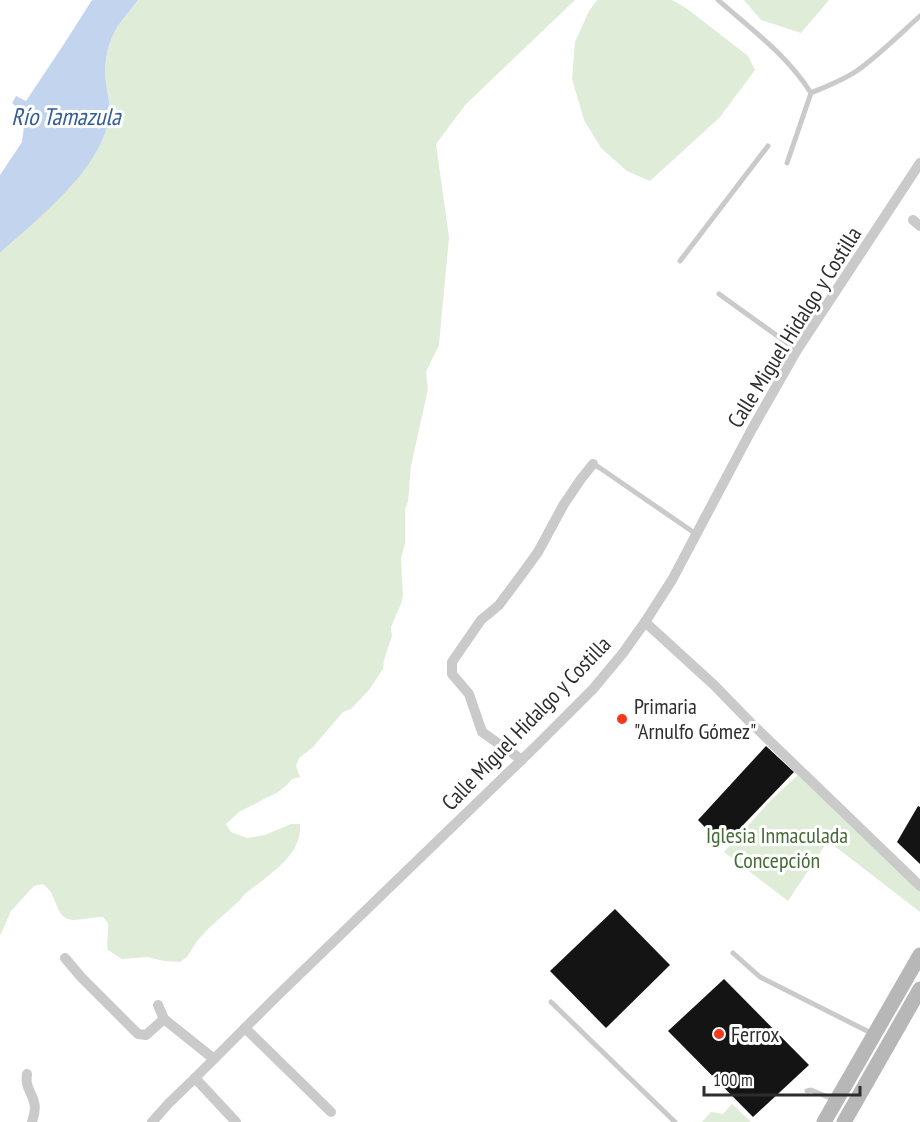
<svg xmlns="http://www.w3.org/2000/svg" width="920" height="1122" font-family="'PT Sans Narrow',sans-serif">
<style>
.green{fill:#dfecd8}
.water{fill:#c2d4ee}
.building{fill:#141414}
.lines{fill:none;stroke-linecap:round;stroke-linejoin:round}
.service{stroke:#cacaca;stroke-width:5}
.minor{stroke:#cacaca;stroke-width:10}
.secondary{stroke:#b7b7b7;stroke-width:15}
.poi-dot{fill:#f6381d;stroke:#fff;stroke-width:2}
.labels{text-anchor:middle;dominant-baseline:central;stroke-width:6;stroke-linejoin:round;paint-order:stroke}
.street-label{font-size:22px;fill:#2d2d2d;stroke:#fff}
.poi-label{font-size:22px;fill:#2d2d2d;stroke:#fff;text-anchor:start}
.park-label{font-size:22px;fill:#456c36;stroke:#fff}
.water-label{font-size:24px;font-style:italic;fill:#345c96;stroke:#fff}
</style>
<rect width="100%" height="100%" fill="#fff"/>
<g class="green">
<path d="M138,0H575L466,104L436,144L449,237L439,345L426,372L428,389L411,466L408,502L405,510V543L401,559L403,596L401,604L391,627L392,636L384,660L383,669L369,690L351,709L343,712L313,747L299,758L296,766L300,777L292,779L286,786L278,792L239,812L226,824L231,832L247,838L265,835L291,824H300C303,856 266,876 244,895L239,901L209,928L197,941L187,957L180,962L164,961L147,957L122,959L108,950C106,940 109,933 108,923L103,917C92,917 83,920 73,920C57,919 57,901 50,891C48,888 45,886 43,884L34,886L11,911L0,936V253C37,218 99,172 109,119C111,105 108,97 106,83C104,67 106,48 114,33C120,21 130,11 138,0Z"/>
<path d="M597,0H672L686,8L748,56L755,70L720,117L650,181L627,171L601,148L584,120L572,79L575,42L589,11Z"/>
<path d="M744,0H829L801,33L761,20Z"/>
<path d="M798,775L920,887V912L828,841L788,901L724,852L772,799Z"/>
<path d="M732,1104L751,1122H702L711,1112L723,1114Z"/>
</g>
<path class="water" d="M92,0H138C130,11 120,21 114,33C106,48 104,67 106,83C108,97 111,105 109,119C99,172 37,219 0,253V175L22,142L25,119L20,110L12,103L16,96L26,101L64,44Z"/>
<g class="building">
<path d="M766,746L794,772L723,846L698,820Z"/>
<path d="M918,806L920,807V864L897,842Z"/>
<path d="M615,909L670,965L606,1028L550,971Z"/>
<path d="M724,979L809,1065L753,1117L668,1031Z"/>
</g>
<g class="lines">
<g class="service">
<path d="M718,0C752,30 787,55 811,93"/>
<path d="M787,163L811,93C827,86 844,80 858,70C880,54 900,34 920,16"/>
<path d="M680,261L768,146"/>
<path d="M719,294L797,350"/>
<path d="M593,464L600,468L696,534"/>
<path d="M733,953L760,977L873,1034"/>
<path d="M551,1002L675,1122"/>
<path d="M807,1091L811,1090L835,1100"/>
</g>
<g class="minor">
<path d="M913,220L920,226"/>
<path d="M645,622L714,685L750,722L920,886"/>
<path d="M522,760L482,732L469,694L452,674V662L481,620L499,605L525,570L538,552L564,504L581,479L593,464"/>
<path d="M65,958L81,977L138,1034L146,1035L164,1019"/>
<path d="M158,1005L164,1019L214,1059"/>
<path d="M245,1028L331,1112"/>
<path d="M27,1074C25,1088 31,1090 34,1102C36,1108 34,1116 32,1122"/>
<path d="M195,1078L236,1122"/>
<path d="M152,1122L169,1103L195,1078L275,998L537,745L593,689L623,653L645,622L672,580L752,429L797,350L920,163"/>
</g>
<g class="secondary">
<path d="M824,1122L920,955"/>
<path d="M844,1122L920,989"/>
</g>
</g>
<g class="poi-dot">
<circle cx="622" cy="719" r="6"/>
<circle cx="719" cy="1034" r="6"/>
</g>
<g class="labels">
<g class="street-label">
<text transform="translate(794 327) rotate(-58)">Calle Miguel Hidalgo y Costilla</text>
<text transform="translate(526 723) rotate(-46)">Calle Miguel Hidalgo y Costilla</text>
</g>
<g class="poi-label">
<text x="634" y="706">Primaria<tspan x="634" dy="25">"Arnulfo Gómez"</tspan></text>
<text x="731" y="1034">Ferrox</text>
</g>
<g class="park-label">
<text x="777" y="835">Iglesia Inmaculada<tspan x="777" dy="25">Concepción</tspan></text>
</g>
<g class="water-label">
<text x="66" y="116">Río Tamazula</text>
</g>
</g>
<path d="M704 1086v9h156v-9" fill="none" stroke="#2d2d2d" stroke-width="3"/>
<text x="713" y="1086" font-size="18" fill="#2d2d2d" stroke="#ffffff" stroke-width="4.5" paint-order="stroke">100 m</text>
</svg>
